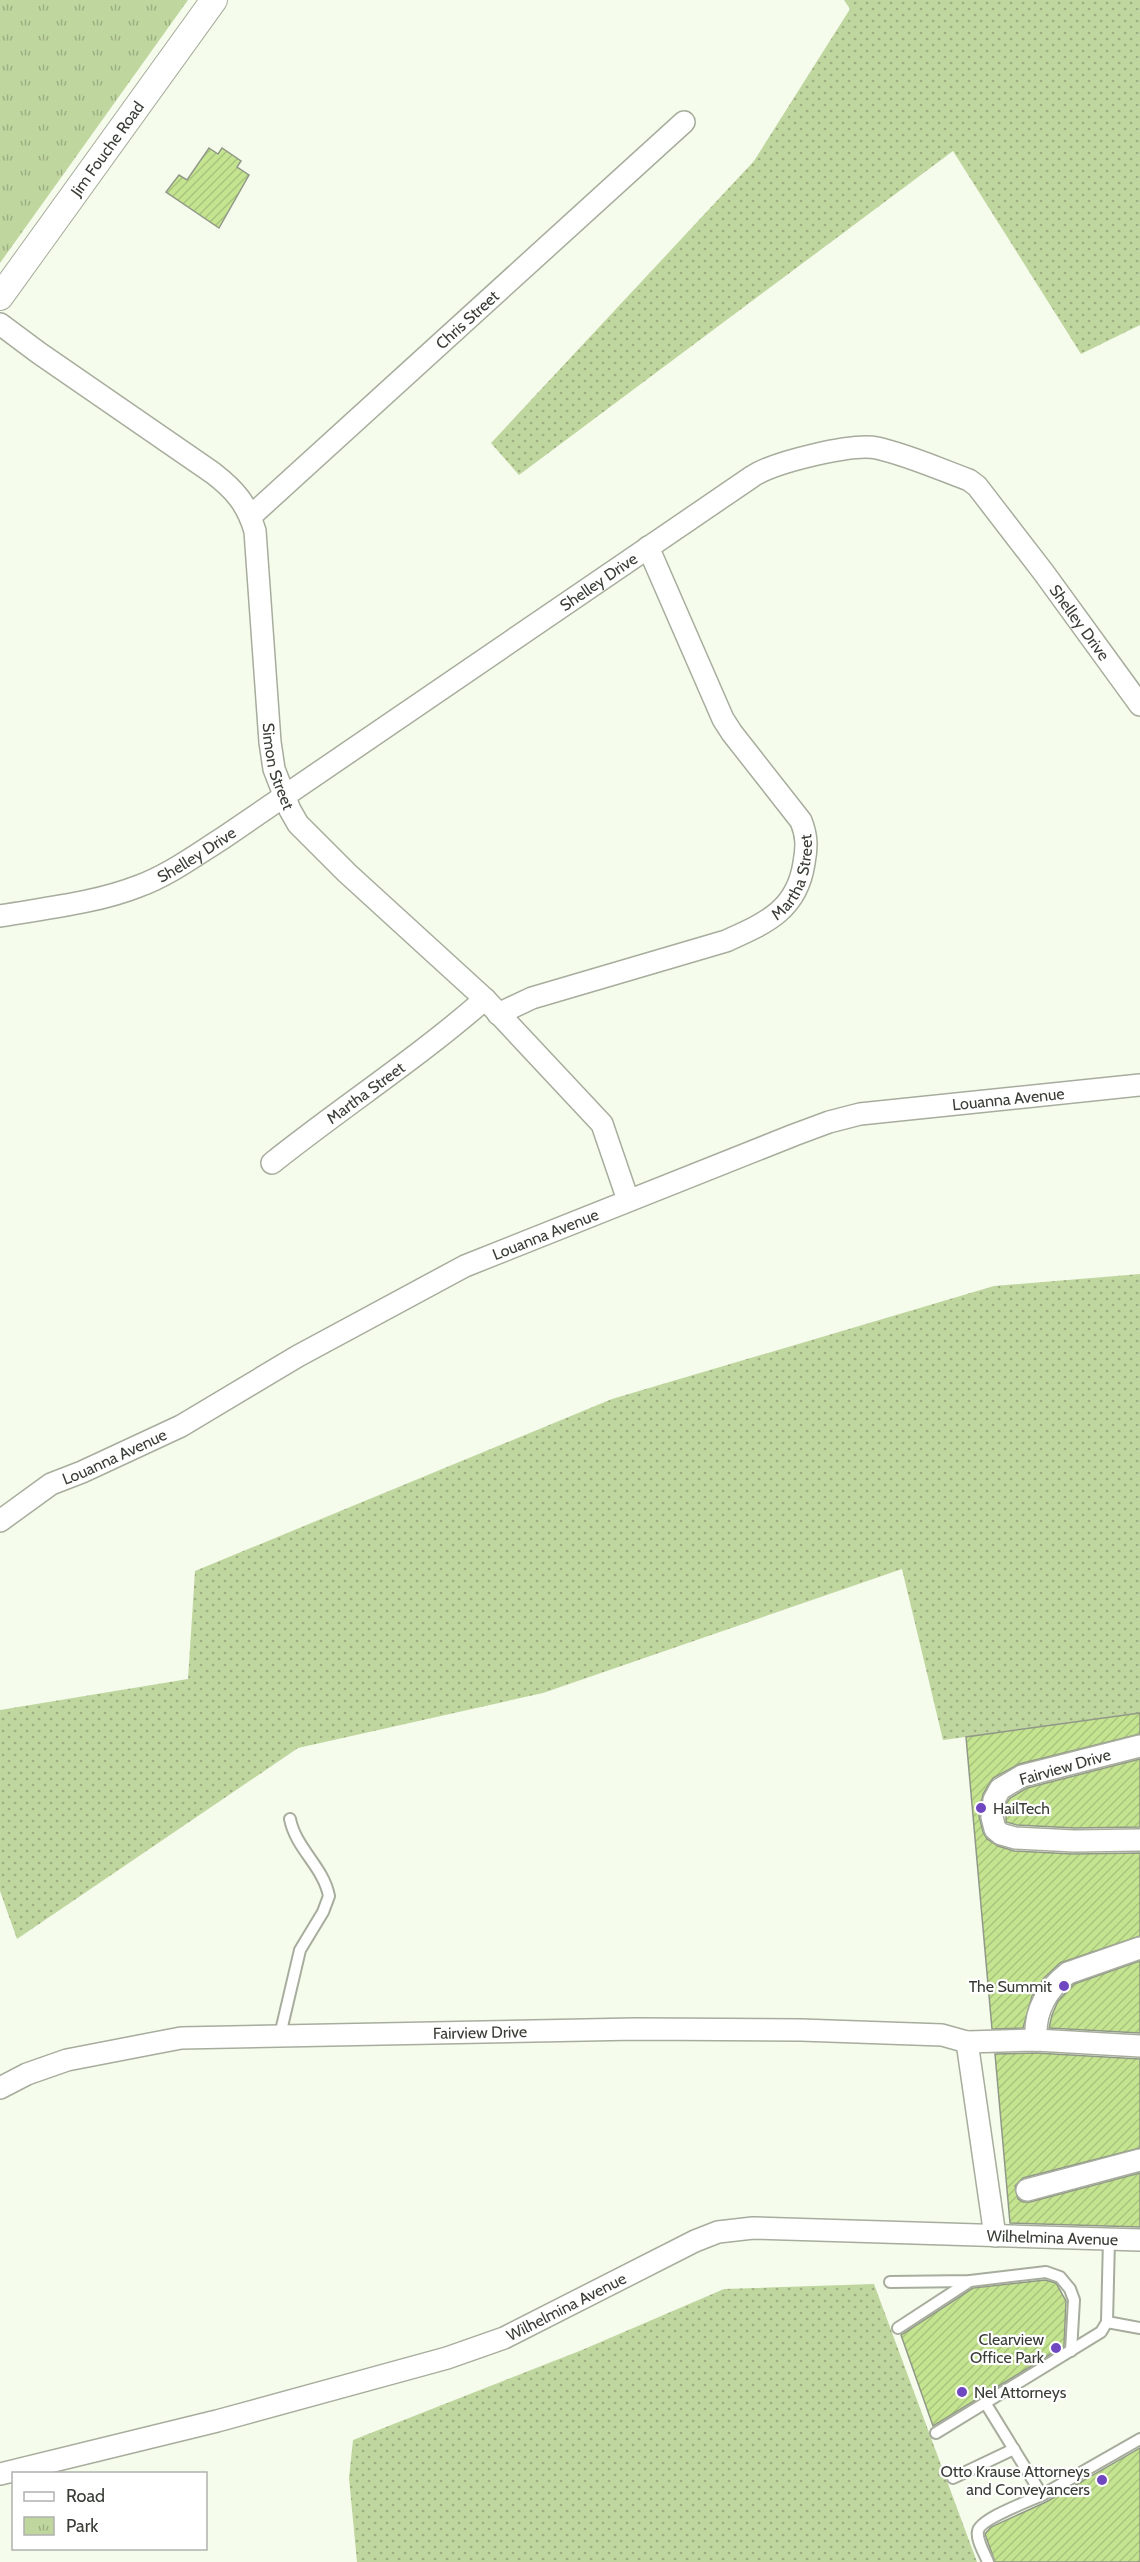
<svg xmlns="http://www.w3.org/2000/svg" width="1140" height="2562" font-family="Cabin,sans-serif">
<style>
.grass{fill:url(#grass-dots)}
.park{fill:url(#park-tufts)}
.building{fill:url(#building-hatch);stroke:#919888;stroke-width:1.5}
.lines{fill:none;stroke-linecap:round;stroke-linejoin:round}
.service-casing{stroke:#a7ad9d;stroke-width:14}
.minor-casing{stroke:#a7ad9d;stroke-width:24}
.tertiary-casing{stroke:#a7ad9d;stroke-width:28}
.service{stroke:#fff;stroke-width:10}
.minor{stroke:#fff;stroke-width:21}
.tertiary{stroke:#fff;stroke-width:26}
.poi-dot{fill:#6f47c0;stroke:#fff;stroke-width:2}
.labels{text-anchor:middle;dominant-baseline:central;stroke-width:4.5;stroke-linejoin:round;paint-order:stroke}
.street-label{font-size:16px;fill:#3a3d36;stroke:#fff}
.poi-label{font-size:16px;fill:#3a3d36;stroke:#fff;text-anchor:end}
</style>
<defs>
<pattern id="grass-dots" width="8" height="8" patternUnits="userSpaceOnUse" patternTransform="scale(1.5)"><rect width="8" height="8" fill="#c0d69f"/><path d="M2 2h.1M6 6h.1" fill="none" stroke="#9daf82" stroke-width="1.8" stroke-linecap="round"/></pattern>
<pattern id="park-tufts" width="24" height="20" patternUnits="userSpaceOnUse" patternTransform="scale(1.5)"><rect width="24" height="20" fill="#c0d69f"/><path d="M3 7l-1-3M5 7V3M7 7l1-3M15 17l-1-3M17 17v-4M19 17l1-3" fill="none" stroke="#9daf82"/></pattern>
<pattern id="building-hatch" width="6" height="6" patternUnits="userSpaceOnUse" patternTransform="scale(1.5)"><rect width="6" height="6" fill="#c4e490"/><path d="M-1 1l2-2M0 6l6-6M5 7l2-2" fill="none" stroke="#a9c47d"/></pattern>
</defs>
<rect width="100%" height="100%" fill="#f5fceb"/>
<g class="grass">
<path d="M844,0H1140V325L1081,354L953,151L519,475L491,443L754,161L850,9Z"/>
<path d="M1140,1274V1713L943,1740L902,1569L543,1693L298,1748L17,1939L0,1891V1710L188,1679L195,1571L612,1399L994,1286Z"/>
<path d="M874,2284L977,2562H357L349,2478L353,2440L582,2350L724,2289Z"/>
</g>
<path class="park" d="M0,0H188L0,263Z"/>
<g class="building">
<path d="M209,148L218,154L222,148L241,161L237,167L249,175L219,228L166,192L179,175L187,180Z"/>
<path d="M1140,1713V1734L1019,1764L993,1778L983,1794L979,1816L983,1832L987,1839L998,1846L1014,1851L1073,1854L1140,1853V1936L1060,1963L1044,1978L1032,1996L1023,2028L992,2029L966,1737Z"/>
<path d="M1140,1759V1827L1074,1828L1017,1825L1006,1822V1804L1010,1798L1027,1788Z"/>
<path d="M1140,1961V2033L1049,2028L1052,2015L1058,2001L1074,1984Z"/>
<path d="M1036,2053L1140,2059V2148L1023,2178L1015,2186L1018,2199L1023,2202H1030L1140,2173V2227L1010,2223L995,2054Z"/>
<path d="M1045,2280L1056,2283L1066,2301L1064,2346L933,2426L901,2335L973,2288Z"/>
<path d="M1140,2448V2562H995L985,2534L991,2527L1046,2502Z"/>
</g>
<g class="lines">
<g class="service-casing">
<g id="service">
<path d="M280,2035L300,1950L323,1912L329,1896C323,1866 296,1849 290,1819"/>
<path d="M890,2282L970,2281L1046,2272L1060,2277L1070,2289L1074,2300L1071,2351"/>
<path d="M1107,2322L1140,2328"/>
<path d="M898,2328L970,2281"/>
<path d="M986,2404L1042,2495L1140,2439"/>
<path d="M936,2433L1101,2332L1107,2322L1109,2239"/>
<path d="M953,2478L1014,2449"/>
<path d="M988,2562C985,2554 976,2540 978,2531C980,2519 1029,2501 1042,2495"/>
</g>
</g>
<g class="minor-casing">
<g id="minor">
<path id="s1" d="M0,324L39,353L213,473C235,490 247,504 255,531L270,742L274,769L290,810L298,824L347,873L485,999L602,1124L628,1200"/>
<path id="s2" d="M251,516L684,122"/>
<path id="s3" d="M0,916C46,908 96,903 139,886C169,875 196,855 223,838L753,476C775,462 852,443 877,448C908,455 939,469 969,480L977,486L1044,573L1140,705"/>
<path id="s4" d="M498,1014L532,998L726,941C766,923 797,910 804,863C807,847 807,836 801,821L732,733L723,719L648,547"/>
<path id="s5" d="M272,1163C342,1107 418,1058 485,999"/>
<path id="s6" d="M0,1521L51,1484L82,1472L181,1426L298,1356L465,1266L794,1135L829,1122L860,1114L1140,1085"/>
<path d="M1140,1746L1022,1776L1000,1789L994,1800L992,1817L995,1829L1001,1834L1015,1838L1074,1841L1140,1840"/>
<path d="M1036,2040C1034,2012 1046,1990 1068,1973L1140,1948"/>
<path d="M967,2042L1036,2040L1140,2046"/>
<path id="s7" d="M0,2088L27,2074L67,2060L181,2038L636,2029L801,2030L942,2035L967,2042L995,2236"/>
<path d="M1027,2190L1140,2160"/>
<path id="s8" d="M0,2474L217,2421L447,2358L504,2338L695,2241L718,2232L753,2228L1140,2240"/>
</g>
</g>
<g class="tertiary-casing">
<g id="tertiary">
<path id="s9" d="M0,297L214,0"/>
</g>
</g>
<use href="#service" class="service"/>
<use href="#minor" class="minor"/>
<use href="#tertiary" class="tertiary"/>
</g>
<g class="poi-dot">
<circle cx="981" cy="1808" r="6"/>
<circle cx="1064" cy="1986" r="6"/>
<circle cx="1056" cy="2348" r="6"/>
<circle cx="962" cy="2392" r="6"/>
<circle cx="1102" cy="2480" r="6"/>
</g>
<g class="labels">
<g class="street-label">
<text stroke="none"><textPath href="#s9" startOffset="183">Jim Fouche Road</textPath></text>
<text stroke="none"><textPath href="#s2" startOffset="292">Chris Street</textPath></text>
<text stroke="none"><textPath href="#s3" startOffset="694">Shelley Drive</textPath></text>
<text stroke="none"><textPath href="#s3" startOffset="1288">Shelley Drive</textPath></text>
<text stroke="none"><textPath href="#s1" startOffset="570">Simon Street</textPath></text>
<text stroke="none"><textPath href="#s3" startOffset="208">Shelley Drive</textPath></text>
<text stroke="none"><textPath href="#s4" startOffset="339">Martha Street</textPath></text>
<text stroke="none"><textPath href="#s5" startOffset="117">Martha Street</textPath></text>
<text stroke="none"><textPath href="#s6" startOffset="1104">Louanna Avenue</textPath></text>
<text stroke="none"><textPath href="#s6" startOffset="618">Louanna Avenue</textPath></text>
<text stroke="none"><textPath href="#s6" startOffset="132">Louanna Avenue</textPath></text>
<text transform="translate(1065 1767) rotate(-16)">Fairview Drive</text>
<text stroke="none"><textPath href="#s7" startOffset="488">Fairview Drive</textPath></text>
<text stroke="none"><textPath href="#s8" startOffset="1096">Wilhelmina Avenue</textPath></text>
<text stroke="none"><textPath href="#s8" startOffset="592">Wilhelmina Avenue</textPath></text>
</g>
<g class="poi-label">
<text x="993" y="1808" text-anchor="start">HailTech</text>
<text x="1052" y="1986">The Summit</text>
<text x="1044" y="2339">Clearview<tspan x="1044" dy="18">Office Park</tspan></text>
<text x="974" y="2392" text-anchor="start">Nel Attorneys</text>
<text x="1090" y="2471">Otto Krause Attorneys<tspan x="1090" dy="18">and Conveyancers</tspan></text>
</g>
</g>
<rect x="12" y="2472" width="195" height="78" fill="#ffffff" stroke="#b0b1af" stroke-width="1.5"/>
<rect x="24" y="2492" width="30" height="9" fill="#ffffff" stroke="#b0b1af" stroke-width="1.5"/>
<text x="66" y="2502" font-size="18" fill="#3a3d36">Road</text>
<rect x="24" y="2517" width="30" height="18" fill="url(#park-tufts)" stroke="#b0b1af" stroke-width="1.5"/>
<text x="66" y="2532" font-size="18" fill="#3a3d36">Park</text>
</svg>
